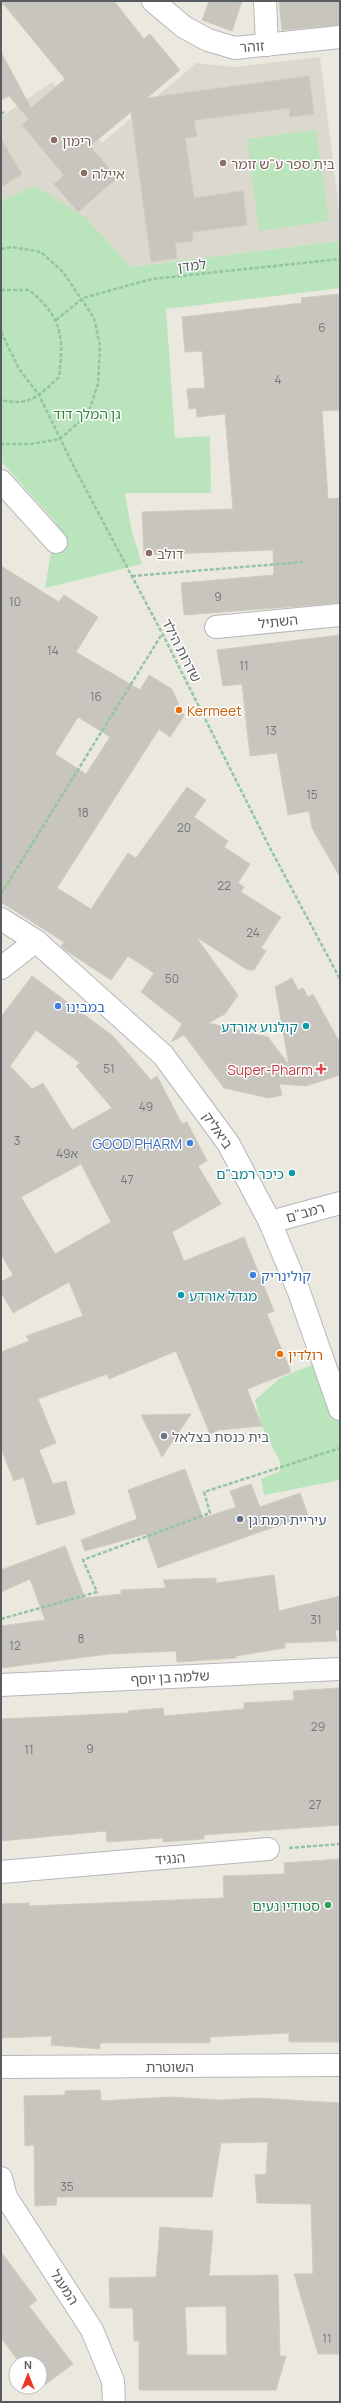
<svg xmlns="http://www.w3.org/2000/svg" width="341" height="2403" font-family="Manrope,'Noto Sans Hebrew',sans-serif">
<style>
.education{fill:#dbd8cd}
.green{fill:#bae4bb}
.building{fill:#c8c5be;stroke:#d0cbbd;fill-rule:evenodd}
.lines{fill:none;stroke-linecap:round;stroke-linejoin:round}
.minor-casing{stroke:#b5b7bc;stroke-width:24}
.path{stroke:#93c5a2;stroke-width:2.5;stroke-dasharray:4 2;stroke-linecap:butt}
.minor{stroke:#fff;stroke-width:22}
.education-dot{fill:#8d6e63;stroke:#fff;stroke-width:1.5}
.food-dot{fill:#e8710a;stroke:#fff;stroke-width:1.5}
.shop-dot{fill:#3f7fe0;stroke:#fff;stroke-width:1.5}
.culture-dot{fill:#0f9aa8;stroke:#fff;stroke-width:1.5}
.health-dot{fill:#e0444e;stroke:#fff;stroke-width:1.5}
.worship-dot{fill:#6b7280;stroke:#fff;stroke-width:1.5}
.service-dot{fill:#5c6f8a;stroke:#fff;stroke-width:1.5}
.leisure-dot{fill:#2e9e5b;stroke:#fff;stroke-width:1.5}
.labels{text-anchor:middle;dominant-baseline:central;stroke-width:3;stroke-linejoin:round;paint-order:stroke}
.number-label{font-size:12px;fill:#747678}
.street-label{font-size:14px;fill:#585b60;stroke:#fff}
.education-label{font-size:14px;fill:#785e54;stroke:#fff;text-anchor:start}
.park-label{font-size:14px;fill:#338439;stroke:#fff}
.food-label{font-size:14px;fill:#c56008;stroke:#fff;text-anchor:start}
.shop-label{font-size:14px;fill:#366cbe;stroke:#fff;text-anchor:start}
.culture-label{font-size:14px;fill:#0d838f;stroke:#fff;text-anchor:end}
.health-label{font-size:14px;fill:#be3a42;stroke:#fff;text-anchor:end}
.worship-label{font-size:14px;fill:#5b616d;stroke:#fff;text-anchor:start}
.service-label{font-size:14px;fill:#4e5e75;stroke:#fff;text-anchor:start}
.leisure-label{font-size:14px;fill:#27864d;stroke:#fff;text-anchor:end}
</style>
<rect width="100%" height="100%" fill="#ebe9df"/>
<path class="education" d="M320,57L340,217V241L131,267L35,186L1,201V117L52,82L102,143L196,63L234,67Z"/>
<g class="green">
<path d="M316,130L329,221L259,231L247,139Z"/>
<path d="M35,186L85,217L131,267L340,241V288L166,309L175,438L210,436L211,493H125L131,528L142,564L45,588L56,523L1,461V201Z"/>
<path d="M321,1361L340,1417V1480L264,1495L261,1479L280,1471V1462L262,1426L255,1400L280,1378Z"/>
</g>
<g class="building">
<path d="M1,1H114L144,39L150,34L180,70L147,98L309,76L314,114L290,117L289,108L194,120L197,136L185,138L194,198L243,191L247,225L192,232L193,241L175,243L177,258L151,262L131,112L90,146L117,178L78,212L54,184L64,175L22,125L29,119L9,96L1,100V52L31,108L65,79Z"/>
<path d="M209,1H242L232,31L202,20Z"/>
<path d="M279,1H340V25L282,30Z"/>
<path d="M1,139L22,174L1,187Z"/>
<path d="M340,294V410L322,411L328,499L340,498V603L184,615L181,583L274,575L273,550L144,555L142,512L233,509L225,414L197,417L196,408L189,409L187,389L205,388L202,351L185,352L182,317L302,303L301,298Z"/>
<path d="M1,566L59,602L64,595L98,617L76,652L140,690L149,675L172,689L184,716L170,737L159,729L57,888L91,909L128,853L136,858L187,787L206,800L194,817L228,841L224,847L250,864L238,883L244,887L241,892L281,917L261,948L266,951L254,970H248L196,937L238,995L225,1014L208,1023L268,1037L289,1065L275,987L292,978L298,990L303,988L308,997L313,994L340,1043V1075L306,1086L279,1084L282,1095L269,1098L224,1088L184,1035L171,1042L182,1024L141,992L154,973L128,956L111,980L65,950L61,946L64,942L1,902ZM78,717L110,737L86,774L55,754Z"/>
<path d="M340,635V877L312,828L309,811L288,815L277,753L250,756L242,684L223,686L217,650Z"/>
<path d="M32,976L113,1036L151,1080L157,1076L182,1124L187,1122L207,1161L198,1166L221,1204L172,1232L184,1261L244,1237L274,1311L267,1314L291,1372L247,1389L262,1426L219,1430L210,1434L176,1351L109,1379L107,1374L38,1399L56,1443L39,1450L53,1484L66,1481L75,1514L37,1525L24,1477L14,1481L1,1449V1352L29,1341L26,1336L83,1316L69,1282L13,1313L1,1292V1282L13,1275L1,1254V1017ZM36,1030L80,1063L76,1066L112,1108L72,1130L43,1083L32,1089L10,1066ZM81,1164L111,1222L55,1254L21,1197Z"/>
<path d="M191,1414L162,1457L141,1415Z"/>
<path d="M185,1469L203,1518L236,1507L230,1491L251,1484L260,1507L300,1493L308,1515L158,1568L146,1534L85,1551L81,1540L137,1519L128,1490Z"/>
<path d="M65,1546L85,1598L121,1594V1590L166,1588L163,1580L216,1578V1583L274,1575L279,1611L340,1596V1629L335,1631L337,1641L285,1643V1648L236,1656V1658L177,1662L176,1651L109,1654L1,1668V1626L45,1620L30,1579L1,1592V1570Z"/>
<path d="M340,1688V1825L204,1835V1839L163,1842V1838L107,1842L106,1831L1,1841V1719L129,1713L128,1711L163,1708L164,1716L244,1709V1703L294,1700L293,1691Z"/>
<path d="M340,1859V2042H289V2033L210,2037V2043H100V2049L51,2045L52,2036L1,2038V1904L29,1903V1906L224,1898L223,1876L285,1874L284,1863Z"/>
<path d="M100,2090L101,2101L169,2097L221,2100L257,2098L340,2103V2354H318L294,2274H313L311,2204L257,2203L255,2175L266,2174L268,2142L221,2143L212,2197H57L56,2205L35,2206L34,2145L25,2146L24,2096L65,2095V2091Z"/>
<path d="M160,2227L213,2231L209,2276L278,2275L280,2356H286L276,2390H139V2341H134L133,2308H110L109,2278L156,2277ZM226,2306L227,2355H187L185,2307Z"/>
<path d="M1,2252L37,2300L29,2306L73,2364L39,2389L40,2363H20L1,2338Z"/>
</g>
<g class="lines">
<g class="minor-casing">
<g id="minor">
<path d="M153,1L184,27L208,40L235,48L340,37"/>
<path d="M265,1L267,45"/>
<path d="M1,481L56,542"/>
<path d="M216,627L340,615"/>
<path d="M1,919L36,941L163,1055L228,1143L270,1222L299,1292L340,1409"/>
<path d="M1,968L36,941"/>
<path d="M270,1222L340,1203"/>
<path d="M1,1685L340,1669"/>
<path d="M1,1872L268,1849"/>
<path d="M1,2067L340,2065"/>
<path d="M1,2178L6,2197L92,2330L113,2381L114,2402"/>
</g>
</g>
<g class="path">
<path d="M1,114L4,112"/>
<path d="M1,249L12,247L41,252L63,272L94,318L100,346L98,384L88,414L60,439L31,444H1"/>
<path d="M1,290H29C62,317 64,336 59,377C40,395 29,407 1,400"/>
<path d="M56,320L83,298L152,279L340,259"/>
<path d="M1,332L19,369L39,395L73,465L162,633L271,850L340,979"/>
<path d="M132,576L303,562"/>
<path d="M1,894L162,634"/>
<path d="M1,1619L97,1592L83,1560L210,1513L204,1492L340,1448"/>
<path d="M289,1848L340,1844"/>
</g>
<use href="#minor" class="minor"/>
</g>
<g class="education-dot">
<circle cx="54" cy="140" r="4"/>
<circle cx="223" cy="163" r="4"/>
<circle cx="84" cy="173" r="4"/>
<circle cx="149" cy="553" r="4"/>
</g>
<g class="food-dot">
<circle cx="179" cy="710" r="4"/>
<circle cx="280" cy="1354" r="4"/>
</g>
<g class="shop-dot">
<circle cx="58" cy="1006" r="4"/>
<circle cx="190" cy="1143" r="4"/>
<circle cx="253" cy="1275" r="4"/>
</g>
<g class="culture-dot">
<circle cx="306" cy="1026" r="4"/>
<circle cx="292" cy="1173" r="4"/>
<circle cx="181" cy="1295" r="4"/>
</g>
<path class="health-dot" d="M319 1063h4v4h4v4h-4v4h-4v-4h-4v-4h4z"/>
<circle class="worship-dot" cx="164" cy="1436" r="4"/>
<circle class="service-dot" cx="240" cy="1519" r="4"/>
<circle class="leisure-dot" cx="328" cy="1905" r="4"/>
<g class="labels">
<g class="number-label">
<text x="322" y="327">6</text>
<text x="278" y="379">4</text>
<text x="218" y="596">9</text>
<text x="15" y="601">10</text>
<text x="53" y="650">14</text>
<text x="244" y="665">11</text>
<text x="96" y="696">16</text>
<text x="271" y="730">13</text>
<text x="312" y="794">15</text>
<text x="83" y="812">18</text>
<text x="184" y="827">20</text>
<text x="224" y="885">22</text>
<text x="253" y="932">24</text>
<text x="172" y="978">50</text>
<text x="109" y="1068">51</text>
<text x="146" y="1106">49</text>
<text x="17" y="1140">3</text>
<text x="67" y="1153">49א</text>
<text x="127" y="1179">47</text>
<text x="316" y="1619">31</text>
<text x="81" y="1638">8</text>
<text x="15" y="1645">12</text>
<text x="318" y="1726">29</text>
<text x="90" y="1748">9</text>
<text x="29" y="1749">11</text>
<text x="315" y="1804">27</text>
<text x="67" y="2186">35</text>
<text x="327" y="2338">11</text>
</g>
<g class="street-label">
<text transform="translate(252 46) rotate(-4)">זוהר</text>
<text transform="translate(192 265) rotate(-6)">למדן</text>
<text transform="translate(278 621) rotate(-6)">השתיל</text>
<text transform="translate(182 650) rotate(63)">שדרות הילד</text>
<text transform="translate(218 1130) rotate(55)">ביאליק</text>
<text transform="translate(305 1212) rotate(-16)">רמב"ם</text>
<text transform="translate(170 1677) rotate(-3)">שלמה בן יוסף</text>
<text transform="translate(170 1858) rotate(-5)">הנגיד</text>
<text x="170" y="2066">השוטרת</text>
<text transform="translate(65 2287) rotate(57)">המעגל</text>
</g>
<g class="education-label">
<text x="62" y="140">רימון</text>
<text x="231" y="163">בית ספר ע"ש זומר</text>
<text x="92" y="173">איילה</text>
<text x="157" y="553">דולב</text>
</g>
<g class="park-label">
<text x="87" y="413">גן המלך דוד</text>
</g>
<g class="food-label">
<text x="187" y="710">Kermeet</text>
<text x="288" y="1354">רולדין</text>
</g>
<g class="shop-label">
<text x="66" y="1006">במבינו</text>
<text x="182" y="1143" text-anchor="end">GOOD PHARM</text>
<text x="261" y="1275">קולינריק</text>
</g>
<g class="culture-label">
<text x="298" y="1026">קולנוע אורדע</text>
<text x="284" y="1173">כיכר רמב"ם</text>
<text x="189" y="1295" text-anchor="start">מגדל אורדע</text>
</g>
<g class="health-label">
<text x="313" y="1069">Super-Pharm</text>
</g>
<g class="worship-label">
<text x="172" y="1436">בית כנסת בצלאל</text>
</g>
<g class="service-label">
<text x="248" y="1519">עיריית רמת גן</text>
</g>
<g class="leisure-label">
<text x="320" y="1905">סטודיו נעים</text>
</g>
</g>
<rect width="341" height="2403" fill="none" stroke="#585b60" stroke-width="4"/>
<g transform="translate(28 2375)"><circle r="19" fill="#ffffff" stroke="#bcbdbf"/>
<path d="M0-3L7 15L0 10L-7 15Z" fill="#ea3a26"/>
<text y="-6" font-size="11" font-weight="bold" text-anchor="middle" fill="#585b60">N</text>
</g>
</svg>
